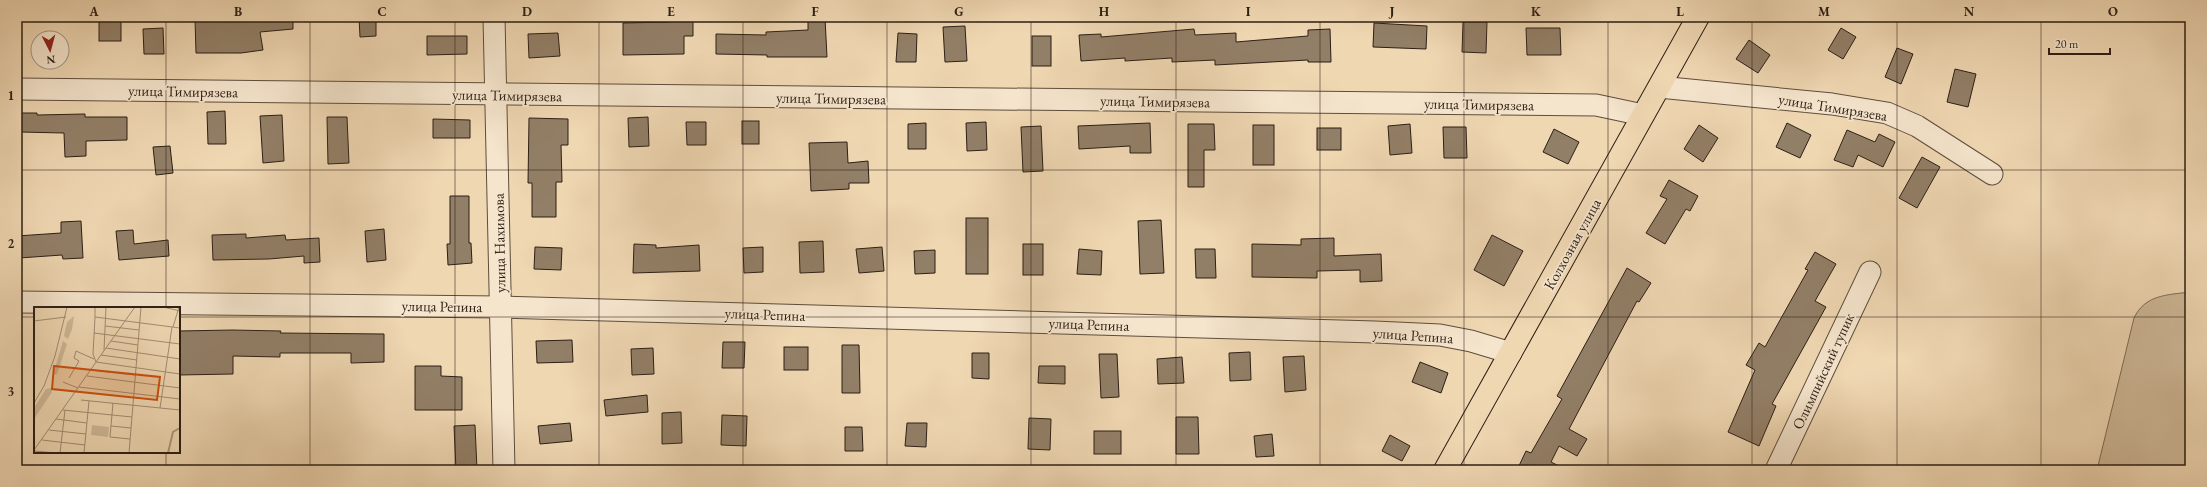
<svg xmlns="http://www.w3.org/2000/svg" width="2207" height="487" font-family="'EB Garamond',serif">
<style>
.green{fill:#ceb897;stroke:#7e6c56}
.building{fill:#927f67;stroke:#2d1f15}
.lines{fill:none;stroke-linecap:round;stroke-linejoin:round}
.minor-casing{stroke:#5e4d3c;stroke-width:23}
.major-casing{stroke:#2d1f15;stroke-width:24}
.minor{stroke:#f5e5cd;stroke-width:21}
.major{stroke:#efd7b2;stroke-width:22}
.grid{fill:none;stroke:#2d1f15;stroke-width:1;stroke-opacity:0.55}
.labels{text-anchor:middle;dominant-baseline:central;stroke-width:3.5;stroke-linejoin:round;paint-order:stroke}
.street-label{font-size:15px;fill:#2d1f15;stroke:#f5e5cd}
.inset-river{fill:none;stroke:#ad987d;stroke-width:2}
.inset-road{fill:none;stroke:#a18d73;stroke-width:1}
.view{fill:#cc500d;fill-opacity:0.15;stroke:#cc500d;stroke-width:2}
.inset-edge{fill:none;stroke:#2d1f15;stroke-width:2}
.neatline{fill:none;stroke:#2d1f15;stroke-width:1.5}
.grid-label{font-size:13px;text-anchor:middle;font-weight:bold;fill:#2d1f15}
</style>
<rect width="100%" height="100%" fill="#efd7b2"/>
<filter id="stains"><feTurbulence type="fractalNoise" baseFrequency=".005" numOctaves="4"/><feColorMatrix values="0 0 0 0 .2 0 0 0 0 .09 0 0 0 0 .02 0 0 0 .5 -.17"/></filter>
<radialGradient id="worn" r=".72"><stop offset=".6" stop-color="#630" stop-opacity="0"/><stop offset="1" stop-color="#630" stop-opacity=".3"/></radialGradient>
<path class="green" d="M2190,292V470H2097L2134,318C2145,295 2166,295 2190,292Z"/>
<g class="building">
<rect x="99" y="17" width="22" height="24"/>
<path d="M246,17H293V29L260,32L263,50L241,53H196L195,19L214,18V21Z"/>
<path d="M359,17H376V36L360,37Z"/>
<path d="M669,17H693V36H684V54L623,55V23L669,22Z"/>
<path d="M825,18L827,57H767V55L716,54V34L766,35V32L808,30V19Z"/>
<path d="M1463,22H1487L1486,53L1462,52Z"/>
<path d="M1374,23L1427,26L1426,49L1373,47Z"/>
<path d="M965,26L967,61L945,62L943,27Z"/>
<path d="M163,28L164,54H144L143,29Z"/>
<path d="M1526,28H1560L1561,55H1527Z"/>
<path d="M1841,28L1856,37L1843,59L1828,50Z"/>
<path d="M1194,29L1195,35L1236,33V42L1308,36V30L1330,29L1331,62H1308V60L1215,65V60L1172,62V58L1125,61V58L1081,61L1079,35L1101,34V37Z"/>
<path d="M558,33L560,56L529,58L528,34Z"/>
<path d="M898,33L917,34L916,62H896Z"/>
<path d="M427,36H467V54L427,55Z"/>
<rect x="1032" y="36" width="19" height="30"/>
<path d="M1749,40L1770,55L1758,73L1736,59Z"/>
<path d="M1897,48L1913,54L1901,84L1885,77Z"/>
<path d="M1955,69L1976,74L1968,107L1947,102Z"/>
<path d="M225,111L226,144H208L207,112Z"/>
<path d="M20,113H37V115L85,114V117H127V140L86,141V156L65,157L64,133L20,132Z"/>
<path d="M282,115L284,161L263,163L260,116Z"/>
<path d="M327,117H347L349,163L328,164Z"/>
<path d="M648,117L649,146L629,147L628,118Z"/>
<path d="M529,118L568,119V145H561L562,182H556V217H532V183H528Z"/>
<path d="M433,119L470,120V138H433Z"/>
<rect x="742" y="121" width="17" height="23"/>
<path d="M686,122H706V145H687Z"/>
<path d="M986,122L987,150L967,151L966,123Z"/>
<path d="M926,123V149H908V124Z"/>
<path d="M1150,123L1151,153H1130V146L1079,149L1078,126Z"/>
<path d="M1787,123L1811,135L1800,158L1776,147Z"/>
<path d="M1188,124H1214L1215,150H1204V187H1188Z"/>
<path d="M1410,124L1412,153L1390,155L1388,126Z"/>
<rect x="1253" y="125" width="21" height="40"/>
<path d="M1699,125L1718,138L1703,162L1684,149Z"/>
<path d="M1041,126L1043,171L1023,172L1021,127Z"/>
<path d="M1443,127H1466L1467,158H1444Z"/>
<rect x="1317" y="128" width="24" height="22"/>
<path d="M1554,129L1579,142L1568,164L1543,152Z"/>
<path d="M1847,130L1875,142L1879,134L1895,142L1883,167L1858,155L1853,167L1834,160Z"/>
<path d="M847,142L848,163L868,161L869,183H849V189L811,191L809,143Z"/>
<path d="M170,146L173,173L156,175L153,147Z"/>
<path d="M1922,157L1940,167L1917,208L1899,198Z"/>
<path d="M1669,180L1698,196L1690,211L1686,209L1665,244L1646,233L1667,199L1660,196Z"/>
<path d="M450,196H469V243H471L472,263L448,265L447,244H450Z"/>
<rect x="966" y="218" width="22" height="56"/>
<path d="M1161,220L1164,273L1140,274L1138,221Z"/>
<path d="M81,221L83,258L63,259L62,255L19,258L17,236L61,233V222Z"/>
<path d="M384,229L386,260L367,262L365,231Z"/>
<path d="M133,230L134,244L168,240L169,256L119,260L116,231Z"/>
<path d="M246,234V238L285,235L286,240L319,238L320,262L304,263V256L269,259L213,260L212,235Z"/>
<path d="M1492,235L1523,251L1504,286L1474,270Z"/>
<path d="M1334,238V256L1381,254L1382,281L1360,282V270L1317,271V278L1252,277V244L1301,245V239Z"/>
<path d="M823,241L824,272L800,273L799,242Z"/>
<path d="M634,244L656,245V248L699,245L700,271L633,273Z"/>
<rect x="1023" y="244" width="20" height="31"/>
<path d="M535,247L562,248L561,270L534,269Z"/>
<path d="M763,247V272L744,273L743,248Z"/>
<path d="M882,247L884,271L859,273L856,249Z"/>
<path d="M1079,249L1102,251L1101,275L1077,274Z"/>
<path d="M1195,249H1215L1216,278H1196Z"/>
<path d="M935,250V273L915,274L914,251Z"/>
<path d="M1815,252L1836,264L1815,301L1826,307L1772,404L1776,406L1759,446L1728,432L1755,370L1746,365L1759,343L1765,347L1808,270L1805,269Z"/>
<path d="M1627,268L1651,283L1639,302L1637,301L1569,429L1587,439L1577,456L1559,446L1551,462L1567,470H1517L1526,451L1531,453L1562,399L1557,396Z"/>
<path d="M232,330L281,331L280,333L384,334V362L351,363V353H280V357L233,356V374L179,375V331Z"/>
<path d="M572,340L573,362L537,363L536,341Z"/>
<path d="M723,342H745L744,368H722Z"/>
<path d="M842,345H859L860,393H842Z"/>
<rect x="784" y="347" width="24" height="23"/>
<path d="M653,348L654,374L632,375L631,349Z"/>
<path d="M1250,352L1251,380L1230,381L1229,353Z"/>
<path d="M972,353H989V379L972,378Z"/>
<path d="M1099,354H1117L1119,397L1101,398Z"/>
<path d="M1304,356L1306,390L1285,392L1283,357Z"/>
<path d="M1182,357L1184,383L1158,384L1157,359Z"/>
<path d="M1420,362L1448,373L1441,393L1412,382Z"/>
<path d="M415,366H441V376L462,377V410H415Z"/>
<path d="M1039,366H1065V384L1038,383Z"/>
<path d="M647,395L648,412L606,416L604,400Z"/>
<path d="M681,412L682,443L662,444V413Z"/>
<path d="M722,415L747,416L746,446L721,445Z"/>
<path d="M1176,417H1198L1199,454H1176Z"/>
<path d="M1029,418L1051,419L1050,450L1028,449Z"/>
<path d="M570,423L572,441L540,444L538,426Z"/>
<path d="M907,423H927L926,447L905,446Z"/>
<path d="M475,425L477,470H456L454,426Z"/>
<path d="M845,427H862L863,451H845Z"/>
<rect x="1094" y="431" width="27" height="23"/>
<path d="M1272,434L1274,456L1256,457L1254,436Z"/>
<path d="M1390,435L1410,446L1402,461L1382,451Z"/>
</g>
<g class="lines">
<g class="minor-casing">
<g id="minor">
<path d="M494,17L504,470"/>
<path d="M1659,87L1832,104L1887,113L1917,126L1992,174"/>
<path d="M17,89L1596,105L1643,115"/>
<path d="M17,302L501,307L1375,332L1440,335L1471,341L1511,353"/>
<path d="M1776,470L1870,272"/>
</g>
</g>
<g class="major-casing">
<path id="major" d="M1445,470L1698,17"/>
</g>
<use href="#minor" class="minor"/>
<use href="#major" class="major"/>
</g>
<path class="grid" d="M166,17V308M310,17V470M455,17V470M599,17V470M743,17V470M887,17V470M1031,17V470M1176,17V470M1320,17V470M1464,17V470M1608,17V470M1752,17V470M1897,17V470M2041,17V470M17,170H2190M17,317H35M179,317H2190M166,452V470"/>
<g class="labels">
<g class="street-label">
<text transform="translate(183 91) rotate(1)">улица Тимирязева</text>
<text transform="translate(507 95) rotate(1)">улица Тимирязева</text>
<text transform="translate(831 98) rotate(1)">улица Тимирязева</text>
<text transform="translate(1155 101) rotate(1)">улица Тимирязева</text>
<text transform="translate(1479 104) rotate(1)">улица Тимирязева</text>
<text transform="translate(1833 107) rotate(9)">улица Тимирязева</text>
<text transform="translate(499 243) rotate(-91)">улица Нахимова</text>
<text transform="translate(1572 244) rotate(-61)">Колхозная улица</text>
<text transform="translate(442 306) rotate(1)">улица Репина</text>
<text transform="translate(765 314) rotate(2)">улица Репина</text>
<text transform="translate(1089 324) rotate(2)">улица Репина</text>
<text transform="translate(1413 335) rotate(4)">улица Репина</text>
<text transform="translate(1823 371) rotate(-65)">Олимпийский тупик</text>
</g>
</g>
<g transform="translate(34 307)">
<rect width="146" height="146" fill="#efd7b2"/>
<path d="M40,9L38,22L34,32L30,29L33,15ZM29,34L33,37L23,67L19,68ZM17,81L18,85L0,112V101L12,82ZM58,118L75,120L74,130L57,128Z" fill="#ceb897"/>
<path class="inset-river" d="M134,146L139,125L146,121"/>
<path class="inset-road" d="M61,0V10L146,21M129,0L146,4M61,10L59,47L62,55L146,67M0,14L32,10M91,14L101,0M71,19L105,23M139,20L145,0M60,26L146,37M77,34L104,38M72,41L146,52M70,43L72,0M67,48L103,53M57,63L101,68M53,69L146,81M35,71L45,54L40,51L42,44L60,52M29,75L44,81M45,80L146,92M47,93L146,103M0,96L10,79L21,49L33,0M79,96L76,130L96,132M126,101L138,20M29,103L98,110M22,112L53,116M77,119L97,121M15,123L52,127M8,133L51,138M0,143L91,14M0,144L22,146M26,146L31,103M50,146L55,94M95,146L107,0"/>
<path class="view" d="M20,59L126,70L123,93L18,82Z"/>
<rect width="146" height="146" class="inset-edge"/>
</g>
<rect width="2207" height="487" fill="none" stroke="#efd7b2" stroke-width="44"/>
<g transform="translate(50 50) rotate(174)"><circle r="19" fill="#f5e5cd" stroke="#a59683"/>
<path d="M0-3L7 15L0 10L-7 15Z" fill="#8f2418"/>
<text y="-6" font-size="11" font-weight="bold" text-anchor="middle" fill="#2d1f15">N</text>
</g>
<path d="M2049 48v6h61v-6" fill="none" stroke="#2d1f15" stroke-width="2"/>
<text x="2055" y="48" font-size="12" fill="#2d1f15" stroke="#f5e5cd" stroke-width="3" paint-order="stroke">20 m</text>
<rect x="22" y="22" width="2163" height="443" class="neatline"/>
<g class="grid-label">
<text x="94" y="16">A</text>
<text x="238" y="16">B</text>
<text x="382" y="16">C</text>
<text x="527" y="16">D</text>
<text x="671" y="16">E</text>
<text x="815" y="16">F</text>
<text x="959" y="16">G</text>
<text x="1104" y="16">H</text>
<text x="1248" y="16">I</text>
<text x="1392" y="16">J</text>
<text x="1536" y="16">K</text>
<text x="1680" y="16">L</text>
<text x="1824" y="16">M</text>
<text x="1969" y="16">N</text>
<text x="2113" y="16">O</text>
<text x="11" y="100">1</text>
<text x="11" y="248">2</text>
<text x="11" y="396">3</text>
</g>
<rect width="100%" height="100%" filter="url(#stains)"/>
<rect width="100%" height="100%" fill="url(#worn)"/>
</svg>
